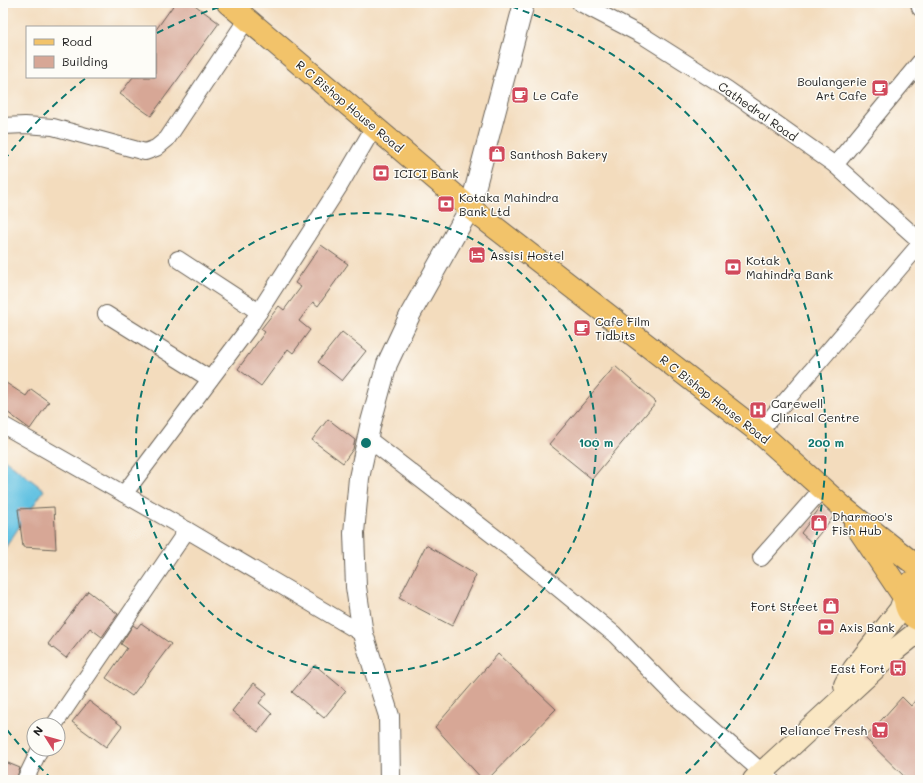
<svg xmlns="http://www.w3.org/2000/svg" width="923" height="783" font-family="Mali,sans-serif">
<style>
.water{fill:#64c2e2;stroke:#406f7f}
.building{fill:#d7a796}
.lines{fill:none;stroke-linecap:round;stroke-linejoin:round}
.minor-casing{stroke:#675f54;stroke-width:18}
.tertiary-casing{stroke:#675f54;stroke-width:22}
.secondary-casing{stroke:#675f54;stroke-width:24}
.primary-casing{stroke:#675f54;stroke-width:24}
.minor{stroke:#fff;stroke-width:16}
.tertiary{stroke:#fff;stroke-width:20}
.secondary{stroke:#fae7c3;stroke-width:22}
.primary{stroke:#f2c36a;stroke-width:22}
.ring{fill:none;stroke:#0f766e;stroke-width:2;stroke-dasharray:7 5}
.labels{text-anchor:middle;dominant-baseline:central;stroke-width:3;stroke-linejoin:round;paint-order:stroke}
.poi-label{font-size:12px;fill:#1c1c1c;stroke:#fdfcf7;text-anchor:start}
.street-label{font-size:12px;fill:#1c1c1c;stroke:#fdfcf7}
.centre{fill:#0f766e;stroke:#fdfcf7;stroke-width:2}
.ring-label{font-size:12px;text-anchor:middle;font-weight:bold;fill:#0f766e;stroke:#fdfcf7;stroke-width:3;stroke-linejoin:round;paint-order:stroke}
</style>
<rect width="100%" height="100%" fill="#fdfcf7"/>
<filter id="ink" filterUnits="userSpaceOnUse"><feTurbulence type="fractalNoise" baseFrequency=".025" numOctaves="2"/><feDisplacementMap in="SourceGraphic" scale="8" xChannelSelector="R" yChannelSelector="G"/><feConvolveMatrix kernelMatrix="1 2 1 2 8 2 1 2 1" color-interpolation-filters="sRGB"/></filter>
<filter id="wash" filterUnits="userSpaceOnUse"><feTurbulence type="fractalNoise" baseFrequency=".012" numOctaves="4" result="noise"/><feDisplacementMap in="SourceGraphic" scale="16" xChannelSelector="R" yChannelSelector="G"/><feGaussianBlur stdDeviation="0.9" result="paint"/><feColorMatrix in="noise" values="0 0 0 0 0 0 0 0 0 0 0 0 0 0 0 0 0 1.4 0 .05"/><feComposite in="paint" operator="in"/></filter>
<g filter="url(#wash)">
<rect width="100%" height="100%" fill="#f3dcbd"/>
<path class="water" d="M3,458L44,490L3,551Z"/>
<g id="blocks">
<g class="building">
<path d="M175,3H192L219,23L151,116L120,94L133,77H155V31Z"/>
<path d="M321,245L348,264L318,306L313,302L299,321L310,330L293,353L288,349L261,386L238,369L265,332L261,329L279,306L284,310L301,287L295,283Z"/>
<path d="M342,332L366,351L342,381L318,362Z"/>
<path d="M615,366L656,402L592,479L549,444Z"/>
<path d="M3,381L26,396L31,389L49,402L30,429L3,409Z"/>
<path d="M328,419L355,440L353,449L343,463L312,440Z"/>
<path d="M822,505L834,516L812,543L801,533Z"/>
<path d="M54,507L56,549L23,547L18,509Z"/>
<path d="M426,545L476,575L452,626L399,598Z"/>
<path d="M88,591L118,614L102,637L90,628L66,658L48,644Z"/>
<path d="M141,623L171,644L132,696L106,678L127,648L121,644L133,625L137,628Z"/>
<path d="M498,654L556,709L487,780H483L435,727Z"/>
<path d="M315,665L346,691L324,718L292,692Z"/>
<path d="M254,683L267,693L259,703L272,714L258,732L232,711Z"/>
<path d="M920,694V780H908L865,738L902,697L911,706Z"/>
<path d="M89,701L122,726L106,747L72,722Z"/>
<path d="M3,761L20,768L16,780H3Z"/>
</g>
</g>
</g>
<g filter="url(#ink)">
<use href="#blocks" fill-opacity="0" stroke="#675f54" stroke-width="1"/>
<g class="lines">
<g class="minor-casing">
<g id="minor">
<path d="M580,3L645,37L727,89L835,165L920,241"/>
<path d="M919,3L920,8"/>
<path d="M3,126L25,125L53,127L145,152L156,148L167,139L247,19"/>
<path d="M835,165L920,62"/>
<path d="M178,259L259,312"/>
<path d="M106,314L210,379"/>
<path d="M3,425L187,530"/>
<path d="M759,432L920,244"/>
<path d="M367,438L513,551L614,634L676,697L771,780"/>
<path d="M124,494L248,329L339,187L374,127"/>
<path d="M761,558L822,489"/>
<path d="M54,725L187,530L363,634"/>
<path d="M25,780L40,749"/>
</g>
</g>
<g class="tertiary-casing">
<path id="tertiary" d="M390,780L389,716L363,634L356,587L354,533L359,478L371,422L387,364L411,313L470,208L524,3"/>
</g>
<g class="secondary-casing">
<g id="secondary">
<path d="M845,685L854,669L900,610L904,599"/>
<path d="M754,780L896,649L920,630"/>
</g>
</g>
<g class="primary-casing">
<g id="primary">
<path d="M228,3L470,208L759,432L845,509L909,560L920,567"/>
<path d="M855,524L904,597"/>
<path d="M910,583C901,596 904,614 920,620"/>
</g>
</g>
<use href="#minor" class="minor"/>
<use href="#tertiary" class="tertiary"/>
<use href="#secondary" class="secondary"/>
<use href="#primary" class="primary"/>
</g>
</g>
<g class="ring">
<circle cx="366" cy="443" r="230"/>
<path d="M52 779A460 460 0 0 1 4 726M4 160A460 460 0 0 1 86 78M157 33A460 460 0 0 1 232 3M500 3A460 460 0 0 1 680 779"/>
</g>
<defs>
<g id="cafe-square" transform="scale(0.9)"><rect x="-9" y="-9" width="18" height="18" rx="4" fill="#d1495b" stroke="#fdfcf7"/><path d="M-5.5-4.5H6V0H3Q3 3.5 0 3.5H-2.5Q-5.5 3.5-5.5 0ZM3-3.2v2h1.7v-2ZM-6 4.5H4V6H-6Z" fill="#fff"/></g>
<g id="shop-square" transform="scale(0.9)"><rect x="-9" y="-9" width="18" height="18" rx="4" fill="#d1495b" stroke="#fdfcf7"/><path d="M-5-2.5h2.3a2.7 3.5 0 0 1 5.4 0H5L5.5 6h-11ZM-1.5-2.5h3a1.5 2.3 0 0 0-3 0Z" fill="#fff"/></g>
<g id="bank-square" transform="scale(0.9)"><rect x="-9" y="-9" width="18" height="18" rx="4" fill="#d1495b" stroke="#fdfcf7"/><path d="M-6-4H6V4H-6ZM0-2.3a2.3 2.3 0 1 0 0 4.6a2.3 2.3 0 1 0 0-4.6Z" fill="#fff"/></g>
<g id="hotel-square" transform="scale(0.9)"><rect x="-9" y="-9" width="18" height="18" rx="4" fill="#d1495b" stroke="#fdfcf7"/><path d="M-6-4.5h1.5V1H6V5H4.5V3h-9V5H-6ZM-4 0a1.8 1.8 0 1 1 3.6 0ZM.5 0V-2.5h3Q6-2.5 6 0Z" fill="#fff"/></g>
<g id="hospital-square" transform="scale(0.9)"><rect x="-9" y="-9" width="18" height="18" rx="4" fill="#d1495b" stroke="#fdfcf7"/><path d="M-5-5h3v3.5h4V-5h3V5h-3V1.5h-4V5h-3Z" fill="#fff"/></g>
<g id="bus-square" transform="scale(0.9)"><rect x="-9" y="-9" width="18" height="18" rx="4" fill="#d1495b" stroke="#fdfcf7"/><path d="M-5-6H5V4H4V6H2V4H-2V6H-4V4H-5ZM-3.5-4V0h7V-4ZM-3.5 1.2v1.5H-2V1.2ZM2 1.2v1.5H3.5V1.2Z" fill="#fff"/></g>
<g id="supermarket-square" transform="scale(0.9)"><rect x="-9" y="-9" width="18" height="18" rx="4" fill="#d1495b" stroke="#fdfcf7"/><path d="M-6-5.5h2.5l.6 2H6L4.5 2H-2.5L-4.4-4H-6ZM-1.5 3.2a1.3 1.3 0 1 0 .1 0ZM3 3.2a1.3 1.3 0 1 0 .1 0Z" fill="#fff"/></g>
</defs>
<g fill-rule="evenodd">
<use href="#cafe-square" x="880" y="88"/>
<use href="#cafe-square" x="520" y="95"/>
<use href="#shop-square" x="497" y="154"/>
<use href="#bank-square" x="381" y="173"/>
<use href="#bank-square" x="446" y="204"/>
<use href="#hotel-square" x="477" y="255"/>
<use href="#bank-square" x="733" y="267"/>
<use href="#cafe-square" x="582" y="328"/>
<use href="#hospital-square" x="758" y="410"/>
<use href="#shop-square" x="819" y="523"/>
<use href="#shop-square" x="831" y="606"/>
<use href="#bank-square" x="826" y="627"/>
<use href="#bus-square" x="898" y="668"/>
<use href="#supermarket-square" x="880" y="730"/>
</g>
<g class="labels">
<g class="poi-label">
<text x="867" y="81" text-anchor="end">Boulangerie<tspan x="867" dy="14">Art Cafe</tspan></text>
<text x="533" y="95">Le Cafe</text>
<text x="510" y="154">Santhosh Bakery</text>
<text x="394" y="173">ICICI Bank</text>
<text x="459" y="197">Kotaka Mahindra<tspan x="459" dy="14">Bank Ltd</tspan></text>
<text x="490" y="255">Assisi Hostel</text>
<text x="746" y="260">Kotak<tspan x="746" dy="14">Mahindra Bank</tspan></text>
<text x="595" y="321">Cafe Film<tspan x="595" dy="14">Tidbits</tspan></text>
<text x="771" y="403">Carewell<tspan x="771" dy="14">Clinical Centre</tspan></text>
<text x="832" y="516">Dharmoo's<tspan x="832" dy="14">Fish Hub</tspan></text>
<text x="818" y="606" text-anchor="end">Fort Street</text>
<text x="839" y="627">Axis Bank</text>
<text x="885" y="668" text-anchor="end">East Fort</text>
<text x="867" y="730" text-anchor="end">Reliance Fresh</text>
</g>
<g class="street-label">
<text transform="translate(350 106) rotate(40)">R C Bishop House Road</text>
<text transform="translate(758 111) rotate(35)">Cathedral Road</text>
<text transform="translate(715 399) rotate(38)">R C Bishop House Road</text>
</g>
</g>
<circle cx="366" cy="443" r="6" class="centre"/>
<g class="ring-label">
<text x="596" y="447">100 m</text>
<text x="826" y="447">200 m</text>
</g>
<rect width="923" height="783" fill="none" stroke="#fdfcf7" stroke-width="16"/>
<rect x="26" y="26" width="130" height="52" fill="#fdfcf7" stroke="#a3a29f"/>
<rect x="34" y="39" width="20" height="6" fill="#f2c36a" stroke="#a3a29f"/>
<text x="62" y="46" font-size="12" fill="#1c1c1c">Road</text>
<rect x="34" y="56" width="20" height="12" fill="#d7a796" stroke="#a3a29f"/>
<text x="62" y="66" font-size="12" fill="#1c1c1c">Building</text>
<g transform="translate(46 737) rotate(307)"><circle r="19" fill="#fdfcf7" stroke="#a3a29f"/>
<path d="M0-3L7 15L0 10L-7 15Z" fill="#d1495b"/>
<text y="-6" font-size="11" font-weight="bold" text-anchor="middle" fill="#1c1c1c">N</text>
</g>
</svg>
